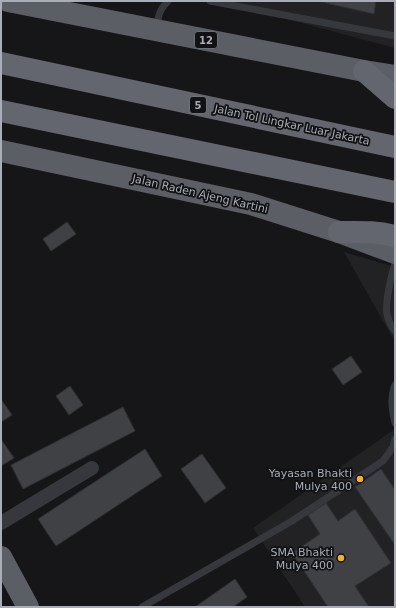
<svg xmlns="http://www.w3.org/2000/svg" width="396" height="608" font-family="'DejaVu Sans',sans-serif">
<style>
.built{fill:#222225}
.building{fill:#404145;stroke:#303034}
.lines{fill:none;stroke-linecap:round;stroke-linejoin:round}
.service{stroke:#37383d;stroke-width:7}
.minor{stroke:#37383d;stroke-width:14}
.trunk{stroke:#5b5e65;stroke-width:22}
.motorway{stroke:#63666e;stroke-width:22}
.poi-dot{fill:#f2b134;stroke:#111113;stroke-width:1.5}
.labels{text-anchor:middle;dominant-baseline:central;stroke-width:3.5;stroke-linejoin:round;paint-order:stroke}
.shield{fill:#111113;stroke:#7b7e86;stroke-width:1}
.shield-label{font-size:10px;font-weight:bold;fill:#a8adb8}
.street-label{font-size:11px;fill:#a8adb8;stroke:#111113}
.poi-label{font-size:11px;fill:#a8adb8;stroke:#111113;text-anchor:end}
</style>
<rect width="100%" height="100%" fill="#161618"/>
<g class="built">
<path d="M219,1H395V48Z"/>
<path d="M344,252L395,267V342Z"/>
<path d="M395,429V607H305L253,528Z"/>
</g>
<g class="building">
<path d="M317,1H376L374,14Z"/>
<path d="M67,222L76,234L51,251L43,239Z"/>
<path d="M351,356L362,372L343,385L332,369Z"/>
<path d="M70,386L83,405L69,415L56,396Z"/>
<path d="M1,399L12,415L1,422Z"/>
<path d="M123,407L135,431L23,489L11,465Z"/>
<path d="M1,439L14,458L1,466Z"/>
<path d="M145,449L162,476L56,546L38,519Z"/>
<path d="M202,454L226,488L205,503L181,469Z"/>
<path d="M381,469L395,490V545L355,487Z"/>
<path d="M326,503L338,521L355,509L391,563L355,586L369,607H328L292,553L320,534L308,515Z"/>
<path d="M235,579L247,597L233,607H195Z"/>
</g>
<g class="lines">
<g class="service">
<path d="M210,1L395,36"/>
<path d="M157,27C158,15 160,9 168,1"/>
<path d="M395,264C391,275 385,303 387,314C388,320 391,326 395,331"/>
<path d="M395,385C390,398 392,410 395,423"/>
<path d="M142,607L292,521L383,461L393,447L395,439"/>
</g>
<path class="minor" d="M1,523L92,468"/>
<g class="trunk">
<path d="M8,1L364,71L395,76"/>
<path d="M1,151L251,204L339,232L395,253"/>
<path d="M1,557L28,607"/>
</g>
<g class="motorway">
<path d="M1,63L395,147"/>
<path d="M364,71L395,98"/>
<path d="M1,111L395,192"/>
<path d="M339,232C359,232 376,231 395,236"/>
</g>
</g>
<g class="poi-dot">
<circle cx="360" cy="479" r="4"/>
<circle cx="341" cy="558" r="4"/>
</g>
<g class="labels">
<g class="shield">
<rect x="195" y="32" width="22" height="16" rx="3"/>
<rect x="190" y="97" width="16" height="16" rx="3"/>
</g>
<g class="shield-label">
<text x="206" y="40">12</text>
<text x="198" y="105">5</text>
</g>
<g class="street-label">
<text transform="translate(292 125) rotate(12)">Jalan Tol Lingkar Luar Jakarta</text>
<text transform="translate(200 194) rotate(13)">Jalan Raden Ajeng Kartini</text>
</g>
<g class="poi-label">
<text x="352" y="473">Yayasan Bhakti<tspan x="352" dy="13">Mulya 400</tspan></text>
<text x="333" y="552">SMA Bhakti<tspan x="333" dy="13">Mulya 400</tspan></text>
</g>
</g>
<rect width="396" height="608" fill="none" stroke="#a8adb8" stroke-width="4"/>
</svg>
